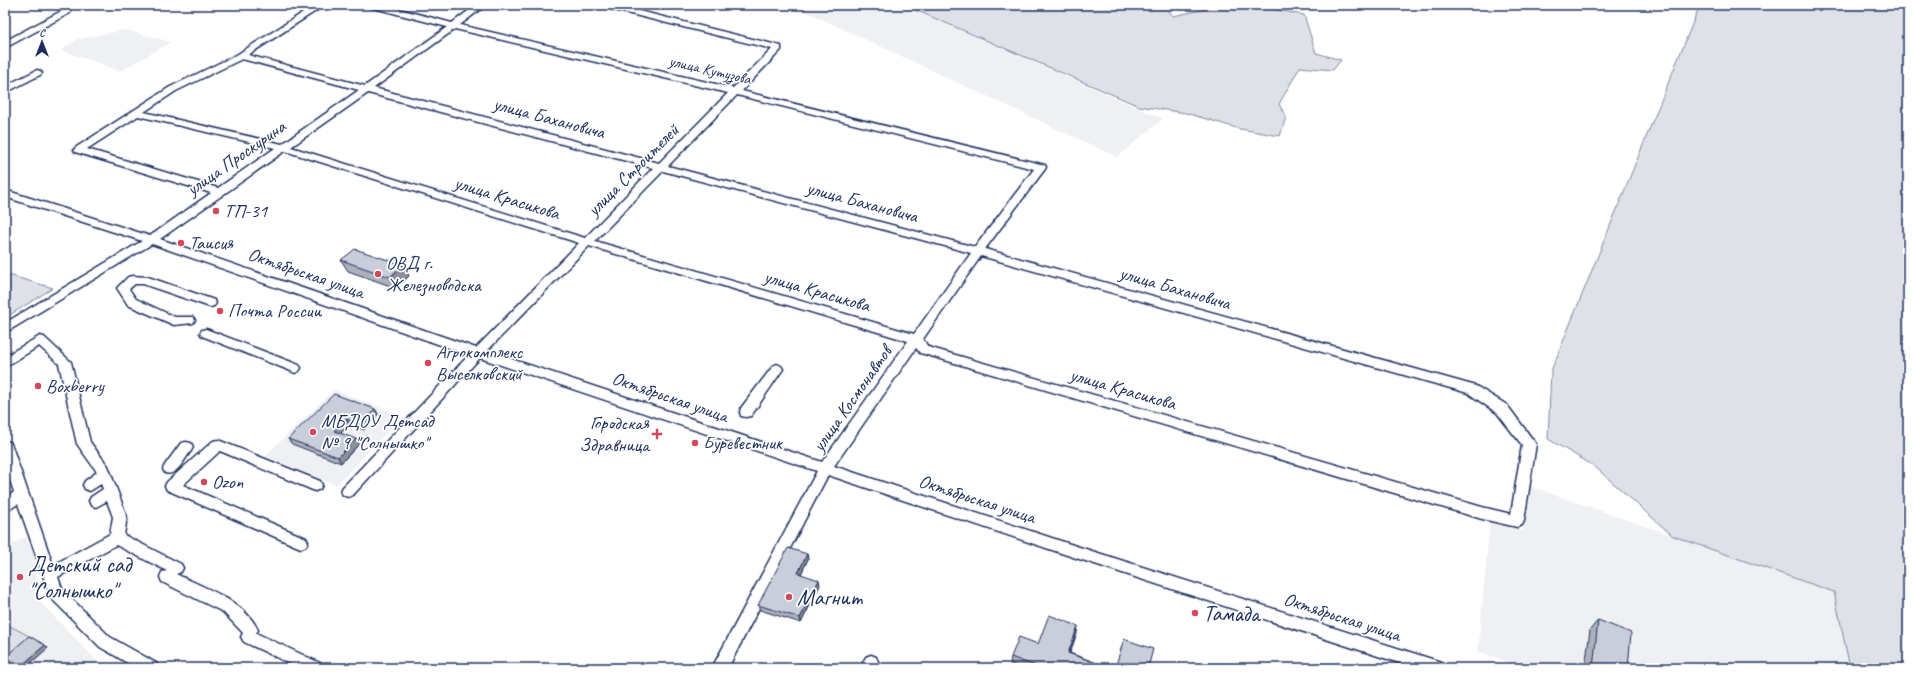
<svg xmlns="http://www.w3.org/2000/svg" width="1913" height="673" font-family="Caveat,sans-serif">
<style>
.built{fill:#eff0f4}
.green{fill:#dee1e7;stroke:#7c88a2}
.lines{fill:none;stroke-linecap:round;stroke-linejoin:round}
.minor-casing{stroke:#1b2f5e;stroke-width:3}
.minor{fill:#fff;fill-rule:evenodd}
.wall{fill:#aeb1bb;stroke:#1b2f5e}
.shaded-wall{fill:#8d9099;stroke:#1b2f5e}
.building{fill:#caceda;stroke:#1b2f5e}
.poi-dot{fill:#d1495b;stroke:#fff;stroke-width:1.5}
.labels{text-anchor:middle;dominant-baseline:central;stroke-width:3.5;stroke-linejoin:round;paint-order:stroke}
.far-street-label{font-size:16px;fill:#1b2f5e;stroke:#fff}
.street-label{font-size:19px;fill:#1b2f5e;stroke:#fff}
.poi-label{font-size:19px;fill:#1b2f5e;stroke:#fff;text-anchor:start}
.near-poi-label{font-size:23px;fill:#1b2f5e;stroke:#fff;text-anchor:start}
</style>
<rect width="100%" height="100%" fill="#fff"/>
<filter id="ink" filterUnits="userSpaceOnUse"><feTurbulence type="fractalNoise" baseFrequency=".025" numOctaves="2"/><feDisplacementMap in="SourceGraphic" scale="8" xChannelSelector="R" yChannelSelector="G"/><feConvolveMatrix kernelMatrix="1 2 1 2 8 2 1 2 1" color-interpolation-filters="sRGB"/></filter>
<g filter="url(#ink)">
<g class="built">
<path d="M792,5H904L1163,119L1117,157Z"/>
<path d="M125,30L171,42L120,71L61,50L78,39Z"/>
<path d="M334,390L403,416L336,485L265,456Z"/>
<path d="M1529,486L1835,592L1850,668H1519V666L1478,651L1490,521L1523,531Z"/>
<path d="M26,537L34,555L38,600L96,660L110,668H5V548Z"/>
</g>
<g class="green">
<path d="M904,5H1164L1173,16L1207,9L1212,5H1249L1304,15L1316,53L1341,60L1333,70L1300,67L1279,104L1286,117L1280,136L1240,129L1186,113L1139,106Z"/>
<path d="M1700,5H1908V668H1850L1834,592L1673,536L1594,466L1548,439L1551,371Z"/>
<path d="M5,274L53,288L5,318Z"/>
<path d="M8,625L33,638L5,663V627Z"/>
</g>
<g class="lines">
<g class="minor-casing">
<g id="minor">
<path d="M315,5H325L248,55L365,86L447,27L370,7L369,5H384L452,23L476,5H486L460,25L733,88L772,49L602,7L601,5H615L781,46V50L742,91L1045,165L1046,167L1045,169L985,249L1476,386L1507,405L1536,444L1524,521L1522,525L1517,527L1482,519L924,354L920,353L916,348L834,466L1070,544L1438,661L1443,663L1446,668H1415L1070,556L828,475L728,668H712L817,471L480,358L353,495L348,497L343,495L341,491L343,487L469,355L152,244L5,333V323L142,241L5,197V190L150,236L211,193L75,152L74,150L75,148L170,87L238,54ZM455,29L728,93L659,163L374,88ZM242,59L359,90L282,144L144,112L176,91ZM368,93L653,168L585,238L291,147ZM737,95L1034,169L975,247L668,166ZM138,116L275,148L218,188L87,149ZM285,151L579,243L476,348L160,239ZM663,171L971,253L914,334L595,241ZM589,246L908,341L822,462L487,351ZM981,256L1468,393L1497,413L1522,445L1511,514L1482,507L928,347L923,339Z"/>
<path d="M67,8L70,9V13L5,48V41Z"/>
<path d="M37,70L40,71L42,73L40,75L5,93V86Z"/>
<path d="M132,276L148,277L214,300L216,303L214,306L210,307L143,284H135L129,289L136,299L175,317H193L195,320L193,323L174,325L128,305L117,288L128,277Z"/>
<path d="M206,329L299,365L301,368L299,371L295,373L291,371L202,336L200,333L202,330Z"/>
<path d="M40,336L44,337L71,362L90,442L108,466L127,517L124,535L181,564L183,568L181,572L176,574C203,587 245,601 258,630L256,633L320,663L323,668H299L244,642L241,637L243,633L223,612L162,582L160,577L162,572L167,571L116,545L58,577L62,589L110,637L156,663L159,668H136L100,647L51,598L18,504L5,512V499L14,492L5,465V441L10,442L12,446L53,565L110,534L113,517L107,501L96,507L91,505L89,501L91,497L103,489L101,484L90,491L85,489L83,485L85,481L97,472L77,444L59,364L39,346L5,367V356Z"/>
<path d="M777,364L781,366L783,369L781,372L751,416L746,417L741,416L740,412L741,408L773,366Z"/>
<path d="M218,440L320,481L322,485L320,489L315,491L220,451L183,485L306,538L308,542L306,546L301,548L296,546L167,490L165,486L167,482L213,441Z"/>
<path d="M186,442L191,443L193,447L191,451C184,459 177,477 165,473L163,469L165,465L181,443Z"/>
<path d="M871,655L876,657L881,668H865L863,662L866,657Z"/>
</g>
</g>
<use href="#minor" class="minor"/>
</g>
<g class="wall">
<path d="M341,260L403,265L409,276L396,288L348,271Z"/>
<path d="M375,409L378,414L364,430L350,424L341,433L359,444L341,463L292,444L288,439Z"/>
<path d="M807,554L808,559L801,574L820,585L801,623L760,610L758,605Z"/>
<path d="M1598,620L1628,668H1585L1590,630Z"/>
<path d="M1077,633L1070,653L1110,668H1022L1010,664L1011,657L1038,644Z"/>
</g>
<g class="shaded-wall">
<path d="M403,265L409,276L396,288L390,277Z"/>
<path d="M375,409L378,414L364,430L360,424Z"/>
<path d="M346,419L350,424L338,436L334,431Z"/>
<path d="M356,439L359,444L341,463L338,457Z"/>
<path d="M807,554L808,559L799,578L798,573Z"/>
<path d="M819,580L820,585L801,623L800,618Z"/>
<path d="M1078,626L1077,633L1067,660L1068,653Z"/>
<path d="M45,645L48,648L25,668H19Z"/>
</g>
<g class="building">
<path d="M355,249L403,265L390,277L341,260Z"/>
<path d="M334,394L375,409L360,424L346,419L334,431L356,439L338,457L288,439Z"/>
<path d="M788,548L807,554L798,573L819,580L800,618L758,605Z"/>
<path d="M1049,615L1078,626L1068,653L1110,668H1041L1011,657L1019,637L1038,644Z"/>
<path d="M1598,620L1631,633L1628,668H1593Z"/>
<path d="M29,636L45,645L19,668H5V657Z"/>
<path d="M1124,639L1153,649L1148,668H1115Z"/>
</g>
</g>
<g class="poi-dot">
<circle cx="216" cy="211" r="4"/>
<circle cx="181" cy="243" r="4"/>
<circle cx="378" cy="274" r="4"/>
<circle cx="220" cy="311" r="4"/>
<circle cx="428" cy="363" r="4"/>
<circle cx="38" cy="386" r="4"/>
<circle cx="313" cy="432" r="4"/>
<path d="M655 428h4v4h4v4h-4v4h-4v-4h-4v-4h4z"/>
<circle cx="695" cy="443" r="4"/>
<circle cx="204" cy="482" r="4"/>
<circle cx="20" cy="577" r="4"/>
<circle cx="789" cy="597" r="4"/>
<circle cx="1195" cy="613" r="4"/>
</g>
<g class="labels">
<g class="far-street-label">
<text transform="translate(710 70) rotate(13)">улица Кутузова</text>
</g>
<g class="street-label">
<text transform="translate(549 118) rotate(15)">улица Бахановича</text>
<text transform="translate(236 158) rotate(-35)">улица Проскурина</text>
<text transform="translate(633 170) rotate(-45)">улица Строителей</text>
<text transform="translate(507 198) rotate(17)">улица Красикова</text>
<text transform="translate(862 202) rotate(15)">улица Бахановича</text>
<text transform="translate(306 273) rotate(19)">Октябрьская улица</text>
<text transform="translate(1175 288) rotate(16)">улица Бахановича</text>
<text transform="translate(817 291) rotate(16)">улица Красикова</text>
<text transform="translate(1123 389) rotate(16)">улица Красикова</text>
<text transform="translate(670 397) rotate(19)">Октябрьская улица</text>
<text transform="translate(852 399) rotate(-55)">улица Космонавтов</text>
<text transform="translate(977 499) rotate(18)">Октябрьская улица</text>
<text transform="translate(1342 617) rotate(18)">Октябрьская улица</text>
</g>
<g class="poi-label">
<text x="224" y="211">ТП-31</text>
<text x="189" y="243">Таисия</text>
<text x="386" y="263">ОВД г.<tspan x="386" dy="22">Железноводска</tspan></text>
<text x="228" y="311">Почта России</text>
<text x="436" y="352">Агрокомплекс<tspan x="436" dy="22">Выселковский</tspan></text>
<text x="46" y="386">Boxberry</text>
<text x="321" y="421">МБДОУ Детсад<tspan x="321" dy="22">№ 9 "Солнышко"</tspan></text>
<text x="649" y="423" text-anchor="end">Городская<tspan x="649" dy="22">Здравница</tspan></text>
<text x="703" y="443">Буревестник</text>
<text x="212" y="482">Ozon</text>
</g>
<g class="near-poi-label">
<text x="28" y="564">Детский сад<tspan x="28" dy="26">"Солнышко"</tspan></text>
<text x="797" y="597">Магнит</text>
<text x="1203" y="613">Тамада</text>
</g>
</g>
<rect width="1913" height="673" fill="none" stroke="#fff" stroke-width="20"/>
<rect x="10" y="10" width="1893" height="653" fill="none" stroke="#1b2f5e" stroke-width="1.5" filter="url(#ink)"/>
<g transform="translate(42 42)" stroke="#ffffff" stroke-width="3" paint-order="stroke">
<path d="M0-3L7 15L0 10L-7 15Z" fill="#1b2f5e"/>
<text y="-6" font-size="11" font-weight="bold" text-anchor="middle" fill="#1b2f5e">С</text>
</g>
</svg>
